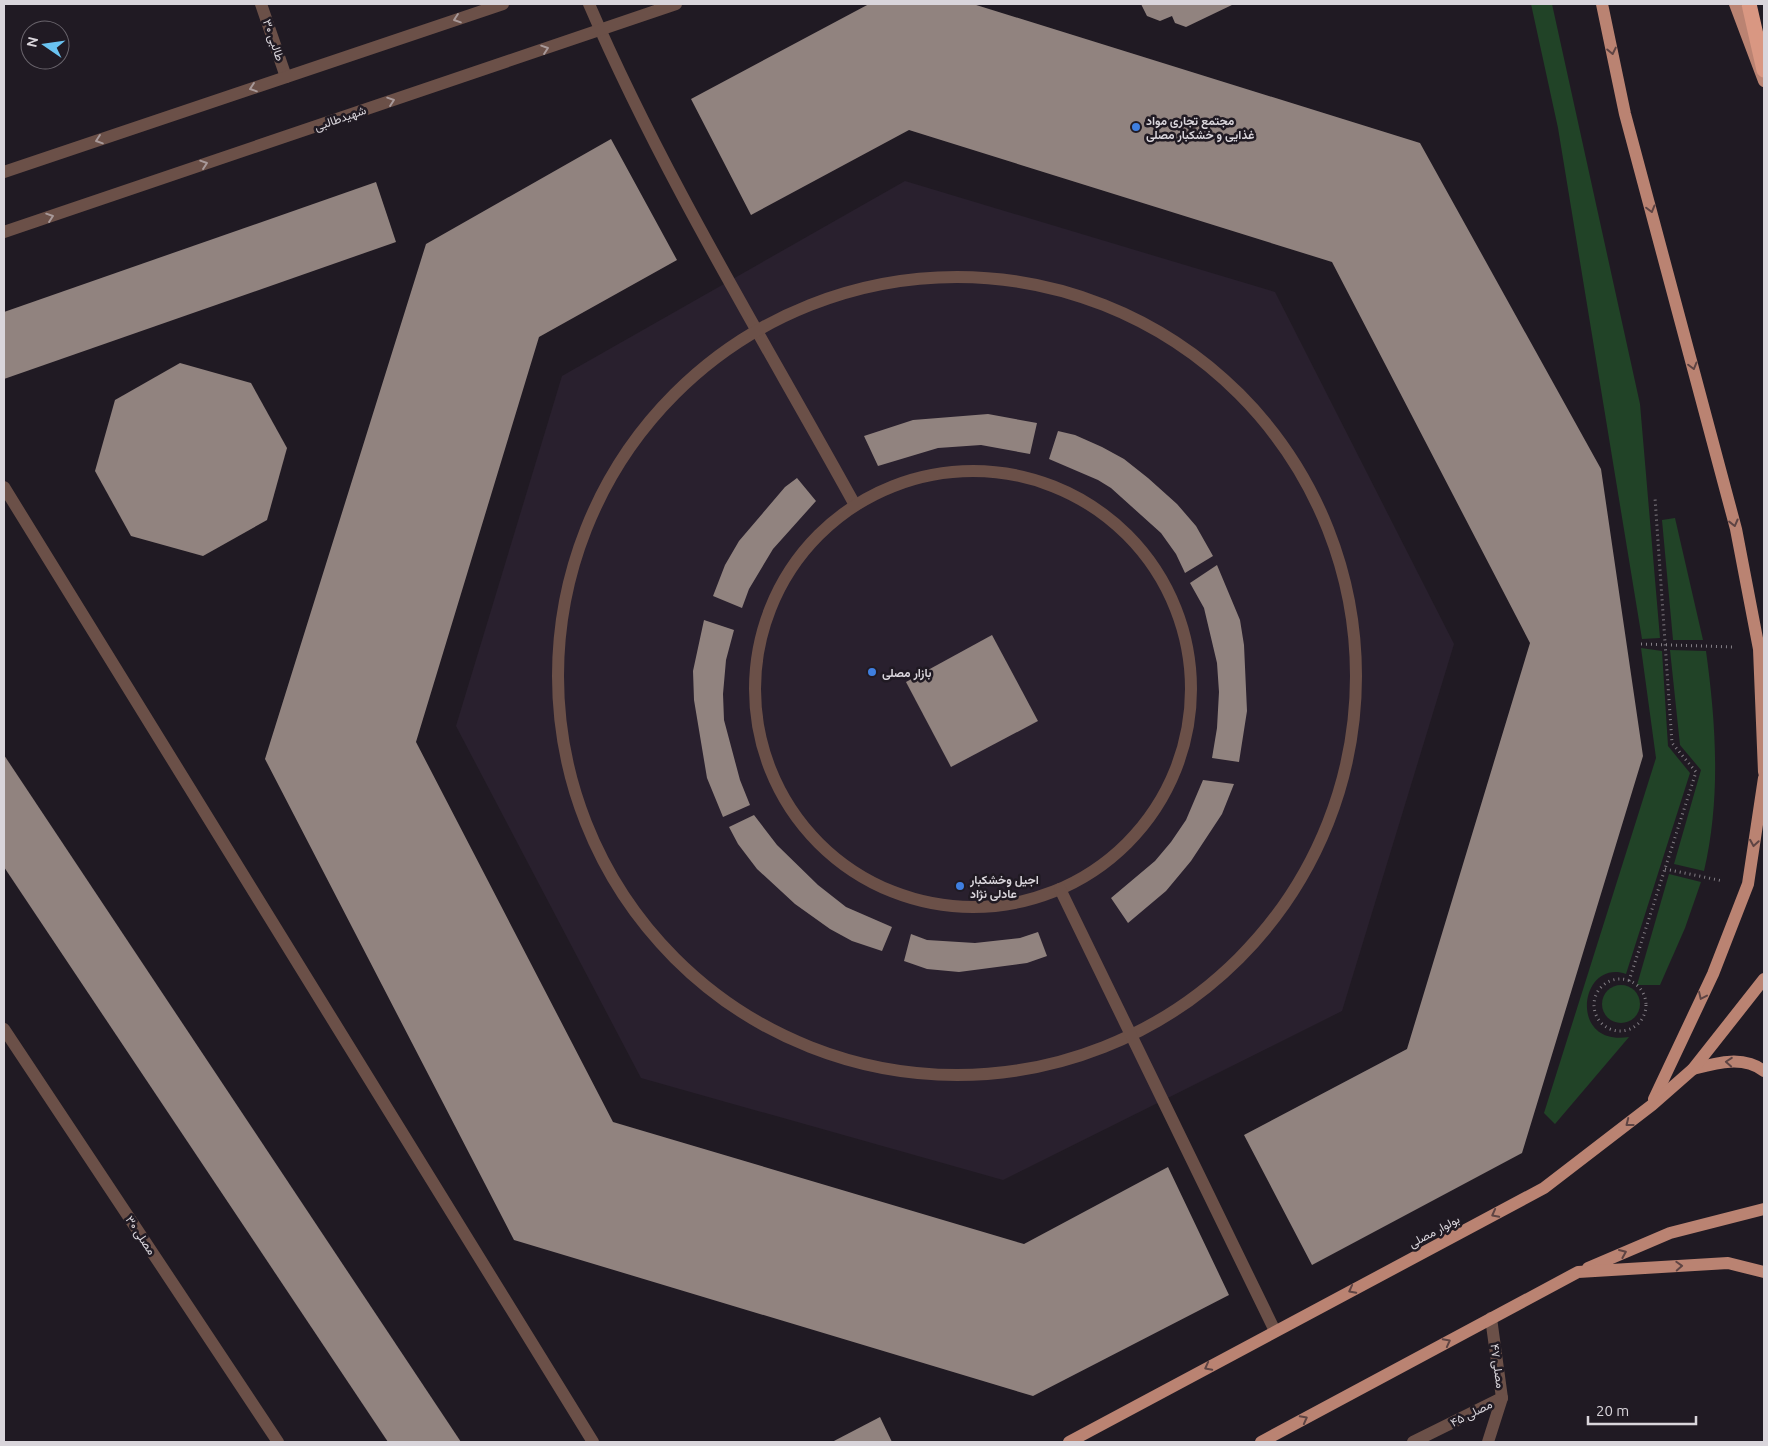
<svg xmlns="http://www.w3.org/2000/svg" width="1768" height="1446" font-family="Ubuntu,Vazirmatn,sans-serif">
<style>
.built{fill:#29202e}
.green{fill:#214327}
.building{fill:#91837f}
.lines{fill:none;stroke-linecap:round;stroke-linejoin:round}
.path{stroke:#837e85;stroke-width:3;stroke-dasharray:1 4;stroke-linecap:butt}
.minor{stroke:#6b5048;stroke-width:12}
.major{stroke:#ba8372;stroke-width:12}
.highway{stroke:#d99782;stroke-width:15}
.oneway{stroke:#a89999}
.oneway2{stroke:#5e4443}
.shop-dot{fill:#3f7fe0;stroke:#201a23;stroke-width:2}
.labels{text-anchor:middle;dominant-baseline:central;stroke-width:5;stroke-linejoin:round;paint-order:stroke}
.street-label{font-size:12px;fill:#d9d5db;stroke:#201a23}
.poi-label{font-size:12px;font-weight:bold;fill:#d9d5db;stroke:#201a23;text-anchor:start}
</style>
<rect width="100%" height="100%" fill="#201a23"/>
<path class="built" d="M905,181L1275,292L1454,644L1342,1011L1003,1180L641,1078L456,726L562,376Z"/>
<g class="green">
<path d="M1531,4H1552L1640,404L1660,638L1642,639L1558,128Z"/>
<path d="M1675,518L1703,640H1673L1662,520Z"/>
<path d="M1641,648L1662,651L1668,746L1690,773L1626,974C1580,958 1567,1047 1629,1037L1555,1124L1544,1113L1656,758Z"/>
<path d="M1670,650L1706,651C1716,723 1721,799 1704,871L1674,864L1701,770L1680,745Z"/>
<path d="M1669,874L1701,882L1685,928L1660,985H1637Z"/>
<circle cx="1621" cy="1004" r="19"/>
</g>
<g class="building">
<path d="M869,4H973L1420,143L1601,469L1643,756L1522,1153L1312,1265L1244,1135L1407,1049L1530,643L1332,262L909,130L751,215L691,99Z"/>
<path d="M1141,4H1234L1186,27L1175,23L1172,16L1160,21L1147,16Z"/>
<path d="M611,139L677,260L539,337L416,742L613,1122L1024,1244L1168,1167L1229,1295L1033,1396L514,1240L265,759L426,244Z"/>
<path d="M376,182L396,242L4,379V312Z"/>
<path d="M180,363L251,383L287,448L267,520L203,556L131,536L95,471L115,400Z"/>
<path d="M988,414L1037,423L1030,454L981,445L938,448L878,466L864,436L913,420Z"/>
<path d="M1058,431L1075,435L1102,447L1124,459L1148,478L1177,504L1196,526L1213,556L1185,573L1176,554L1161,533L1111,488L1098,480L1049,459Z"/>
<path d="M797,478L816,501L773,549L749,589L742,608L713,596L725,565L739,541L785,487Z"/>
<path d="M1217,565L1240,620L1244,645L1247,711L1239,762L1212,758L1217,728L1219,692L1217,663L1204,608L1190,583Z"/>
<path d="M704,620L734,630L726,660L723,694L724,720L740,780L750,805L723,817L707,778L694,700L693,671Z"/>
<path d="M992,635L1038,721L951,767L906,682Z"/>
<path d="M4,755L461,1442H388L4,867Z"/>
<path d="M1203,780L1234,784L1222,814L1191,861L1166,891L1128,923L1111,898L1155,861L1171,842L1186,820Z"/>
<path d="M754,815L777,845L818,885L846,907L892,927L882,951L852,941L830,929L795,904L757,869L738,844L729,827Z"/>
<path d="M1038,932L1047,956L1027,963L959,972L927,969L904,961L911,934L927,940L975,943L1020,938Z"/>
<path d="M880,1417L892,1442H832Z"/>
</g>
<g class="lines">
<g class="path">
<path d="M1641,644L1733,647"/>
<path d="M1665,869L1723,881"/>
<circle cx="1620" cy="1005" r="26"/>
<path d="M1629,981L1696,772L1672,743L1655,498"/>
</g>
<g class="minor">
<path d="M261,4L286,77"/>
<path d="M589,4C664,178 764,340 855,505"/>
<path d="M4,172L503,4"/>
<path d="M4,232L676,4"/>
<circle cx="957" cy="676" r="399"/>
<circle cx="973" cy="689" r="218"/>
<path d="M4,487L593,1442"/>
<path d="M1060,889L1275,1331"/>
<path d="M4,1029L278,1442"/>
<path d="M1413,1442L1502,1398"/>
<path d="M1488,1442L1502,1398L1491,1318"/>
</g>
<g class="major">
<path d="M1602,4L1625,114L1736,529L1759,649L1764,772"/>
<path d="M1735,4L1764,81"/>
<path d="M1693,1069C1716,1063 1743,1055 1764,1071"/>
<path d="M1654,1099L1713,974L1748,884L1764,778"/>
<path d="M1588,1268L1670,1233L1764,1209"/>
<path d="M1069,1442L1544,1188L1652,1105L1693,1069L1764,979"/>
<path d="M1261,1442L1578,1272L1728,1263L1764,1272"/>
</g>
<path class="highway" d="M1749,4L1764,70"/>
</g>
<defs><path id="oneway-chevron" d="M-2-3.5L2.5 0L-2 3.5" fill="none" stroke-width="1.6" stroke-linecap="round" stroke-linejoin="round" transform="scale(1.25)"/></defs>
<g class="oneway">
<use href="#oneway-chevron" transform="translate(457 19) rotate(161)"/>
<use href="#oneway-chevron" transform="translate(545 49) rotate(-19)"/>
<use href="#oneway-chevron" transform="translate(253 88) rotate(161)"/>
<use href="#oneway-chevron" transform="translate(391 101) rotate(-19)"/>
<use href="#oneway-chevron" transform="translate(99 140) rotate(161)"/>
<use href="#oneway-chevron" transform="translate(204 164) rotate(-19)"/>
<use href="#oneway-chevron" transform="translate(50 217) rotate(-19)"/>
</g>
<g class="oneway2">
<use href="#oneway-chevron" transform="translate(1612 51) rotate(78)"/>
<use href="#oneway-chevron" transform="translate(1651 209) rotate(75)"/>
<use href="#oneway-chevron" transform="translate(1693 366) rotate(75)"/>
<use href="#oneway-chevron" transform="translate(1734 523) rotate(76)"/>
<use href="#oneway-chevron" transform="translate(1754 843) rotate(99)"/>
<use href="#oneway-chevron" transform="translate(1702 996) rotate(115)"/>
<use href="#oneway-chevron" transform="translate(1729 1062) rotate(-176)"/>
<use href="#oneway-chevron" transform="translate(1629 1123) rotate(142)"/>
<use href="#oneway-chevron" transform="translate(1495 1214) rotate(152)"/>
<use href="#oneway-chevron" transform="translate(1623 1253) rotate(-23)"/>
<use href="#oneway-chevron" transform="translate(1679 1266) rotate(-3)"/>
<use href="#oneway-chevron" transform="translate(1352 1290) rotate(152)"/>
<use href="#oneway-chevron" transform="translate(1447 1342) rotate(-28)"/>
<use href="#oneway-chevron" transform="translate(1208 1367) rotate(152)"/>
<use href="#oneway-chevron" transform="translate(1304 1419) rotate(-28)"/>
</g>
<g class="shop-dot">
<circle cx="1136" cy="127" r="5"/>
<circle cx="872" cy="672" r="5"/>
<circle cx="960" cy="886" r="5"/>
</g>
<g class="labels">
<g class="street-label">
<text transform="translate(274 40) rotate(71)">طالبی ۳۰</text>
<text transform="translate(340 118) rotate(-19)">شهیدطالبی</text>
<text transform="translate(1434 1231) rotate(-28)">بولوار مصلی</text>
<text transform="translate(141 1235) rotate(56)">مصلی ۳۰</text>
<text transform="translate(1498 1366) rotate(82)">مصلی ۴۷</text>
<text transform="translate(1471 1413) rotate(-27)">مصلی ۴۵</text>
</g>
<g class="poi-label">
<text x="1146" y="120">مجتمع تجاری مواد<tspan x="1146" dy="14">غذایی و خشکبار مصلی</tspan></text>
<text x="882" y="672">بازار مصلى</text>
<text x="970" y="879">اجیل وخشکبار<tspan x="970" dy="14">عادلی نژاد</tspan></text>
</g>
</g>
<rect width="1768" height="1446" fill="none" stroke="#d9d5db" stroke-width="10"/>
<g transform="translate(45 45) rotate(283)"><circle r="24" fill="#201a23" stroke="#6a656d"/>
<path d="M0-4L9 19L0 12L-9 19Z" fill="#6ac3f1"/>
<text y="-8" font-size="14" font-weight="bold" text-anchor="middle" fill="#d9d5db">N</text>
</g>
<path d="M1588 1416v8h108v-8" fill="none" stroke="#d9d5db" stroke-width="2.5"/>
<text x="1596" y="1416" font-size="15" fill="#d9d5db" stroke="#201a23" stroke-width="4" paint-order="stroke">20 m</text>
</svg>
